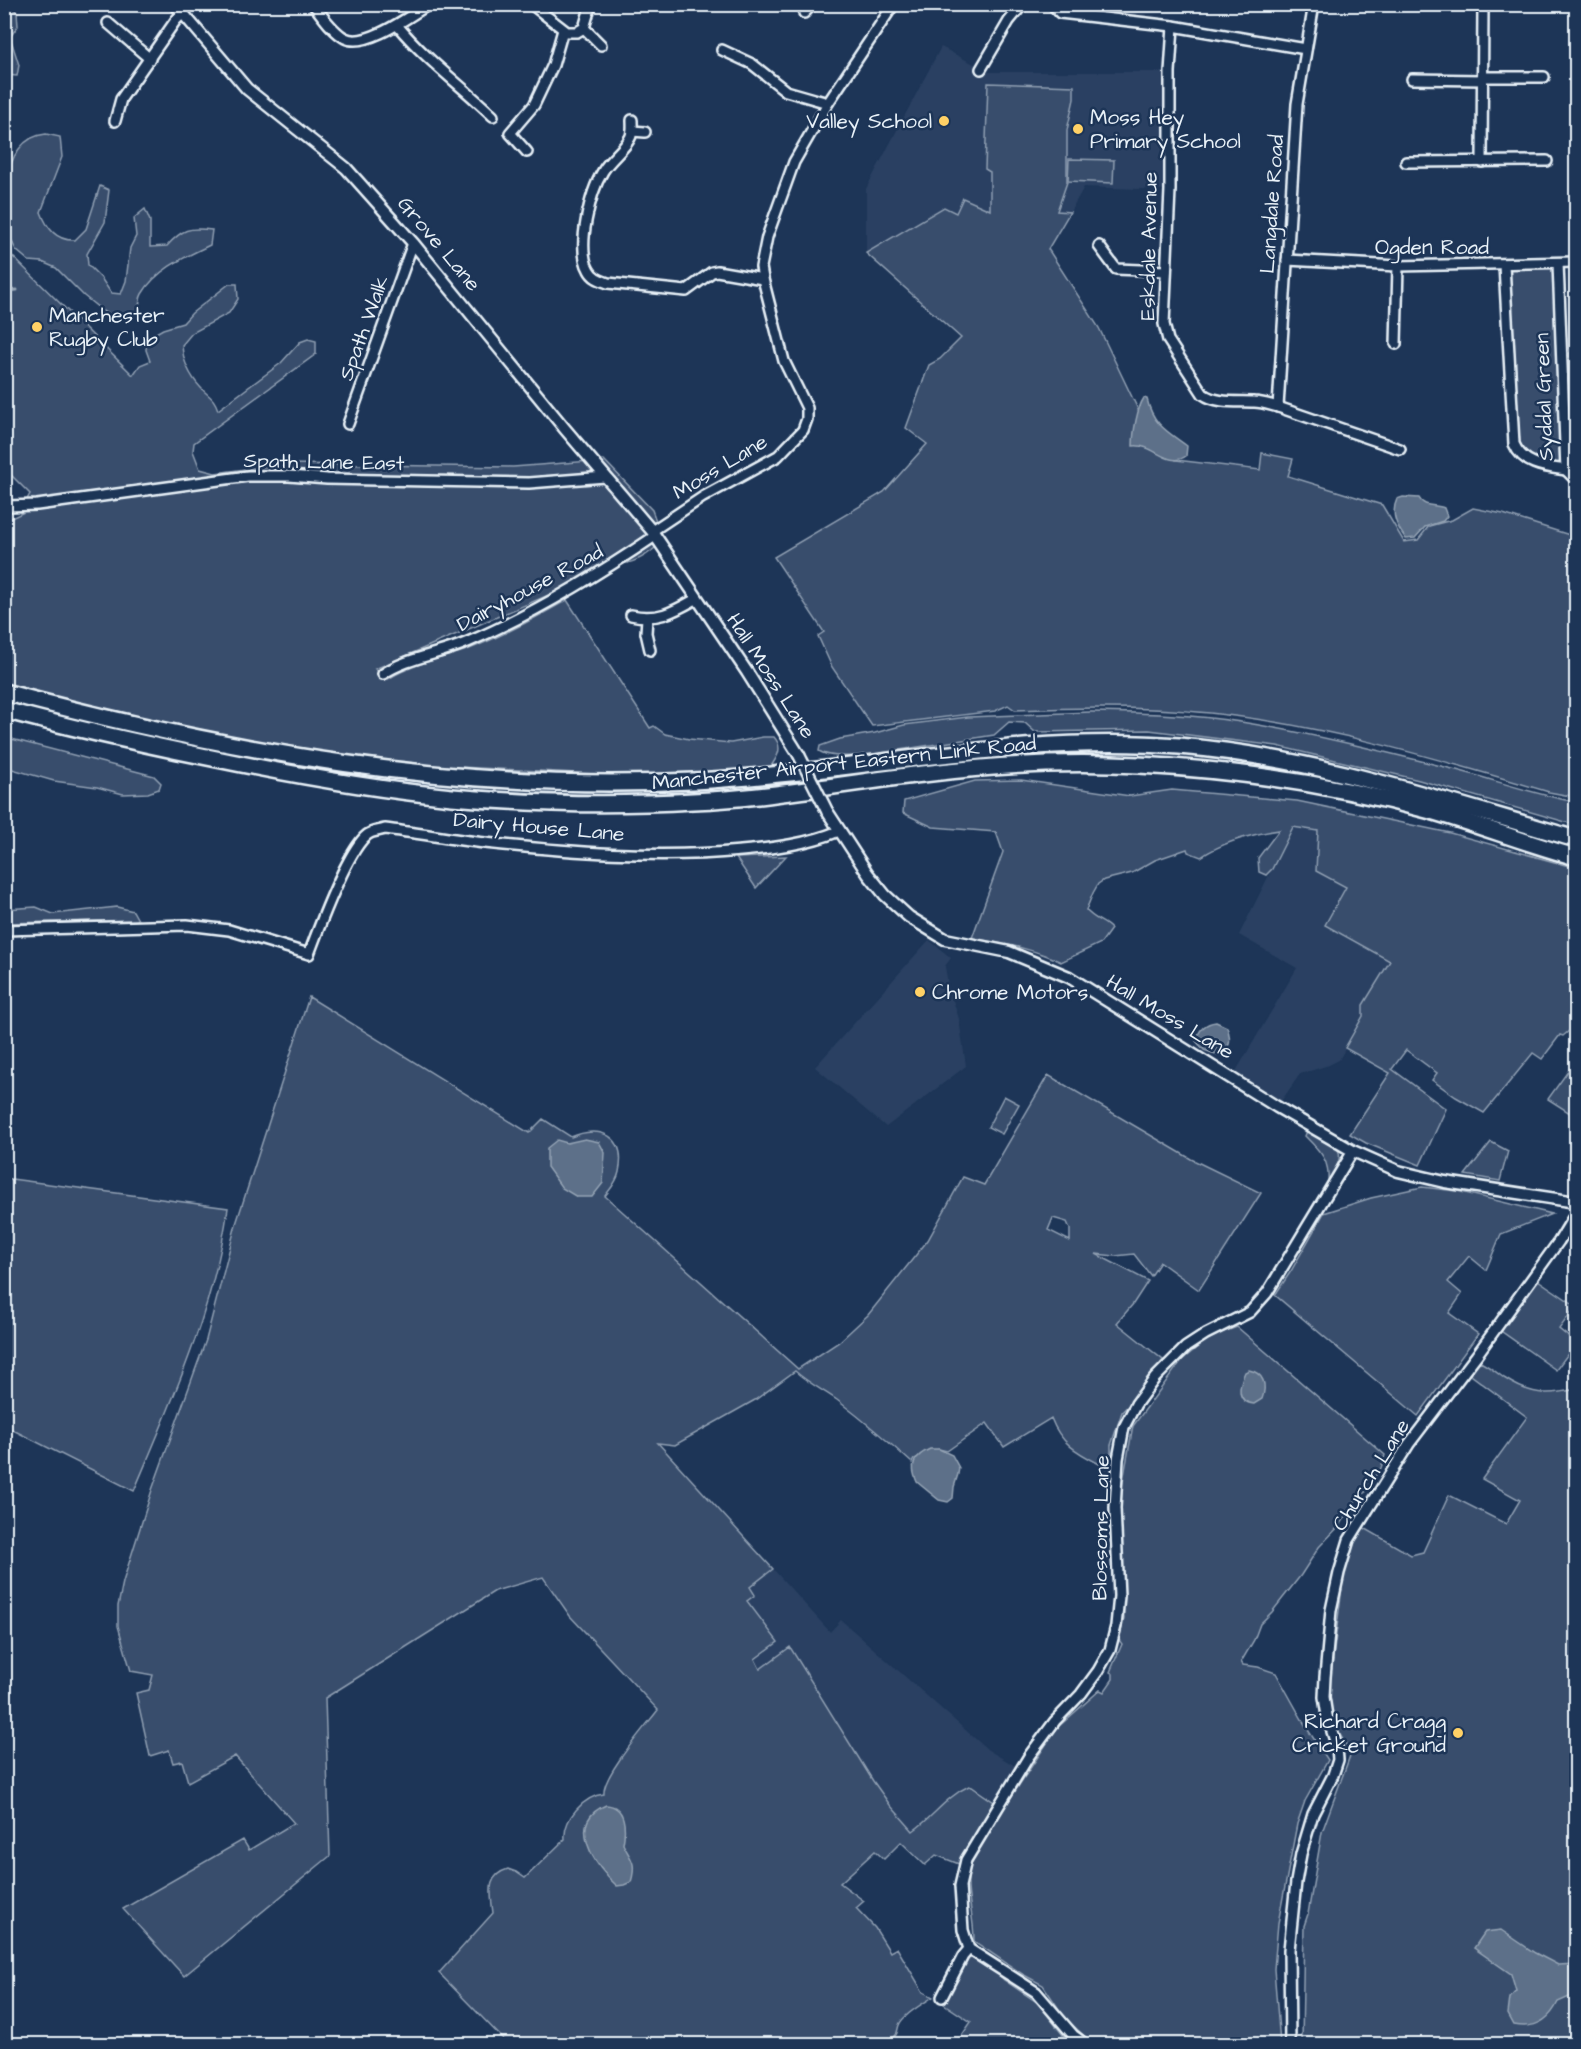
<svg xmlns="http://www.w3.org/2000/svg" width="1581" height="2049" font-family="'Architects Daughter',sans-serif">
<style>
.built{fill:#2a4162}
.green{fill:#374d6c;stroke:#909fb2;stroke-width:1.5;fill-rule:evenodd}
.water{fill:#5d7089;stroke:#95a4b5;stroke-width:1.5}
.lines{fill:none;stroke-linecap:round;stroke-linejoin:round}
.stream{stroke:#95a4b5;stroke-width:3}
.minor-casing{stroke:#e8f1f8;stroke-width:14}
.tertiary-casing{stroke:#e8f1f8;stroke-width:15}
.trunk-casing{stroke:#e8f1f8;stroke-width:20}
.minor{stroke:#1d3557;stroke-width:9}
.tertiary{stroke:#1d3557;stroke-width:10}
.trunk{stroke:#1d3557;stroke-width:15}
.tertiary-bridge-casing{stroke:#e8f1f8;stroke-width:15;stroke-linecap:butt}
.tertiary-bridge{stroke:#1d3557;stroke-width:10}
.poi-dot{fill:#ffd166;stroke:#1d3557;stroke-width:2}
.labels{text-anchor:middle;dominant-baseline:central;stroke-width:5;stroke-linejoin:round;paint-order:stroke}
.poi-label{font-size:21px;fill:#e8f1f8;stroke:#1d3557;text-anchor:start}
.street-label{font-size:21px;fill:#e8f1f8;stroke:#1d3557}
</style>
<rect width="100%" height="100%" fill="#1d3557"/>
<filter id="ink" filterUnits="userSpaceOnUse"><feTurbulence type="fractalNoise" baseFrequency=".0167" numOctaves="2"/><feDisplacementMap in="SourceGraphic" scale="12" xChannelSelector="R" yChannelSelector="G"/><feConvolveMatrix kernelMatrix="1 2 1 2 8 2 1 2 1" color-interpolation-filters="sRGB"/></filter>
<g filter="url(#ink)">
<g class="built">
<path d="M941,47L989,72H1170V190L1084,187L1070,212L990,210L956,213L943,207L866,253V189Z"/>
<path d="M1293,827L1319,831L1346,887L1325,925L1390,961L1363,1005V1016L1339,1060L1329,1065L1300,1074L1277,1107L1232,1078L1297,968L1239,935Z"/>
<path d="M929,940L951,958L945,966L948,985L959,1019L966,1066L886,1127L815,1067Z"/>
<path d="M773,1569L830,1632L841,1620L988,1750L1017,1767L994,1802L972,1787L969,1786L949,1797L929,1820L913,1831L880,1792L816,1688L789,1648L760,1670L755,1659L747,1601L755,1595L749,1587Z"/>
</g>
<g class="green">
<path d="M4,5H10L17,12L18,26L10,37L19,65L17,76L5,75Z"/>
<path d="M988,83L1074,86V99L1067,130V182L1057,211L1070,212L1048,249L1099,328L1155,445L1176,460L1260,470L1262,453L1293,459L1288,476L1382,505L1404,542L1418,540L1429,526L1452,520L1473,508L1503,514L1576,537V797L1549,792C1439,759 1324,725 1210,713C1145,706 1080,707 1015,710L1008,705L995,711L872,726L832,667L818,636L824,632L774,557L884,492L927,444L906,428L929,365L940,359L961,338L866,253L944,207L956,213L963,198L990,210V172L985,169Z"/>
<path d="M46,134L60,137L62,157L41,212C47,228 56,241 75,240L86,229L100,186L109,190L105,222L87,254L88,265L101,278L111,293L121,294L126,281L130,248L136,236L134,218L145,209L150,221V247L167,246C182,229 189,227 212,230L210,245C185,257 157,269 142,294C139,299 139,306 139,312L125,320L104,312L84,296L56,268L42,262L29,261L16,250L5,227V179H7C11,157 22,136 46,134Z"/>
<path d="M1069,159L1114,160L1113,183L1068,181Z"/>
<path d="M5,249L133,375L140,365L150,361L146,350L147,338L163,329L183,323L192,313L229,284H237L238,299L229,313L192,333L182,345C183,362 189,375 201,388C209,397 214,397 218,410L281,363L300,342L308,339L316,341V354L194,443L193,451L200,469L215,473L285,464L513,467L604,460L652,510L661,535L665,539C651,552 640,562 621,564L375,669L388,679C412,664 440,659 467,650C501,637 535,618 567,600L650,728L654,726L665,734L689,739L731,743L763,737H774C784,748 777,758 769,769L689,774L614,775L364,762L184,729L64,701L5,685V521L22,513L20,512L30,494L5,469Z"/>
<path d="M1558,263L1566,470L1518,453L1504,265Z"/>
<path d="M1091,712C1141,713 1192,714 1241,722C1309,733 1377,750 1445,767C1489,778 1532,794 1576,802V825L1419,780L1277,746L1149,730L1035,732L1025,723L1009,722L994,735L861,756C848,756 830,758 819,751L820,746L840,739L875,733L904,725L968,717Z"/>
<path d="M4,737L154,776L161,783L159,789L148,793L123,794L97,787L54,781L5,767Z"/>
<path d="M1021,780L1130,796L1172,790L1297,801L1450,833L1576,868V1025L1563,1036L1560,1035L1542,1059L1533,1053L1484,1113L1456,1097L1432,1080L1437,1073L1406,1050L1392,1069L1446,1109L1420,1165L1366,1143L1350,1134L1390,1073L1345,1048L1363,1016V1005L1390,961L1325,925L1346,887L1316,871L1318,831L1293,827L1272,869L1266,875L1259,872L1258,858L1279,830C1253,834 1223,842 1201,857L1188,852L1187,849L1155,860L1132,873L1104,880L1098,884L1093,893L1086,910C1094,920 1106,922 1111,929L1101,943L1061,962C1033,948 1003,944 972,938L1003,852L996,832L933,827L903,813L904,801L975,781Z"/>
<path d="M786,856L756,888L736,858Z"/>
<path d="M36,907L53,914L117,907L133,911L138,920L5,923V909Z"/>
<path d="M309,997L529,1133L543,1119L571,1137C600,1124 627,1136 619,1172C617,1182 611,1188 605,1196L798,1369L839,1342L868,1315L928,1240L963,1177L984,1185L1048,1075L1191,1159L1261,1193L1199,1290L1160,1262L1151,1276L1134,1254L1115,1256L1096,1254L1148,1281L1133,1304L1117,1323L1163,1360L1139,1394L1122,1412L1111,1445V1460L1107,1468C1081,1454 1062,1447 1051,1418L1004,1447L987,1423L947,1451L939,1449L914,1459L912,1463C888,1441 863,1420 837,1400C823,1390 808,1383 795,1371L755,1400L675,1445L658,1443L773,1569L750,1587L755,1595L747,1601L778,1642L755,1659L760,1669L790,1647L873,1781L890,1805L913,1831C933,1817 947,1796 969,1786L972,1787L994,1802L959,1864L936,1855L925,1865L901,1842L884,1859L875,1851L840,1883L864,1901L856,1908L875,1928L890,1952L897,1948L923,1992L933,1997C924,2003 913,2009 905,2017C889,2031 910,2035 876,2044H508L439,1973L493,1913C491,1894 485,1876 508,1869L516,1872L525,1878L565,1839C563,1819 584,1796 604,1794C602,1776 645,1727 658,1710L570,1616L543,1577L495,1591L325,1698L330,1856L184,1976L123,1909L243,1840L249,1850L294,1823L235,1756L188,1782L182,1761L173,1763L169,1750L150,1756L136,1693L149,1690L153,1675L131,1671L118,1626V1606L123,1582L152,1490L206,1340L236,1224ZM1053,1218L1067,1222L1070,1229V1241L1048,1230Z"/>
<path d="M1576,1060V1117L1548,1099Z"/>
<path d="M1004,1096L1019,1104L1002,1134L988,1127Z"/>
<path d="M1307,1131C1339,1146 1350,1148 1328,1182C1330,1160 1320,1151 1305,1136Z"/>
<path d="M1491,1142L1508,1151L1500,1181L1465,1175Z"/>
<path d="M4,1178L228,1208C214,1308 173,1399 134,1491L5,1426Z"/>
<path d="M1422,1187L1457,1191L1552,1214L1501,1234L1486,1270L1469,1256L1448,1282L1462,1294L1449,1313L1478,1334L1418,1416L1275,1295L1291,1271L1324,1213L1371,1198Z"/>
<path d="M1535,1278L1576,1306L1559,1329L1576,1343L1556,1370L1498,1329Z"/>
<path d="M1237,1327L1385,1455L1381,1468L1373,1479L1370,1488L1356,1500L1341,1524L1319,1547L1301,1575L1272,1612L1260,1624L1254,1640L1241,1662L1243,1665L1258,1667L1276,1673L1308,1730L1328,1760L1305,1801L1297,1824L1278,1923L1274,1969L1280,2044H1093L1065,2018L1043,1985L1024,1975L974,1941C974,1903 959,1888 976,1850L1057,1728L1100,1690L1104,1692L1113,1679V1674L1110,1672L1122,1644L1119,1640L1124,1619L1119,1503L1133,1426L1182,1360L1210,1337Z"/>
<path d="M1476,1360C1486,1364 1495,1371 1504,1378C1530,1395 1547,1396 1576,1389V2044H1302L1304,1926L1308,1914L1322,1832L1351,1753L1336,1728L1328,1697L1344,1572L1353,1540L1361,1526L1411,1555L1423,1552L1449,1495L1506,1524L1520,1500L1482,1479L1527,1417L1467,1372Z"/>
<path d="M973,1958L995,1971L1004,1980L1038,2003L1070,2044H956L971,2022L944,2004L966,1959Z"/>
</g>
<g class="water">
<path d="M1144,398L1147,399C1153,425 1168,432 1187,446L1186,456C1168,469 1153,443 1133,446C1133,433 1137,408 1144,398Z"/>
<path d="M1403,497L1419,498C1424,508 1435,504 1444,508L1447,516L1443,521L1425,527L1415,538L1406,539C1397,527 1390,514 1397,499Z"/>
<path d="M1216,1022L1227,1027C1231,1039 1232,1049 1218,1055L1204,1050L1196,1041C1199,1029 1205,1023 1216,1022Z"/>
<path d="M585,1139L599,1142L605,1153L603,1183L592,1197H577L562,1188L547,1167V1148L557,1140L567,1143Z"/>
<path d="M1249,1370C1264,1373 1267,1385 1262,1399L1254,1404C1235,1402 1239,1385 1245,1372Z"/>
<path d="M930,1449H939L952,1455L959,1468L958,1474L954,1487L953,1498L948,1502L939,1500L917,1482C909,1465 914,1456 930,1449Z"/>
<path d="M606,1805C626,1806 626,1828 623,1844C631,1860 637,1862 631,1882L624,1885L617,1886C595,1867 565,1822 606,1805Z"/>
<path d="M1501,1930L1535,1953L1558,1965L1576,1964V1994L1558,2002C1549,2021 1534,2029 1514,2025L1508,2014L1510,1998L1516,1991L1511,1974L1474,1948L1485,1932Z"/>
</g>
<g class="lines">
<path class="stream" d="M4,291L17,290"/>
<g class="minor-casing">
<g id="minor">
<path d="M313,4C322,15 332,31 345,38C366,49 411,15 429,4"/>
<path d="M531,4L567,32H577L584,28"/>
<path d="M1052,4L1060,13L1173,26L1306,49"/>
<path d="M804,13L813,4"/>
<path d="M108,23L150,59"/>
<path d="M397,25C425,59 461,85 493,116"/>
<path d="M1173,26L1170,72V190L1164,324L1168,340L1203,394C1217,404 1238,401 1254,402C1262,402 1270,405 1278,407L1400,449"/>
<path d="M584,28L591,4"/>
<path d="M584,28L601,45"/>
<path d="M722,50L752,64L786,91L828,103"/>
<path d="M981,69L1009,21L1023,4"/>
<path d="M1482,77H1544"/>
<path d="M1412,79L1482,80"/>
<path d="M632,120C632,126 633,133 630,138C624,150 610,159 603,171C590,192 576,248 589,270C593,278 600,280 608,283L686,291L712,272L717,271L763,279"/>
<path d="M115,121L121,99L176,20L183,13"/>
<path d="M632,131L645,132"/>
<path d="M527,152L510,133L534,105L553,65L563,30"/>
<path d="M1406,162L1547,161"/>
<path d="M1482,162L1483,4"/>
<path d="M1099,246L1116,269L1166,271"/>
<path d="M1287,260L1398,266L1576,262"/>
<path d="M1504,265L1514,444C1523,465 1545,467 1566,470L1558,263"/>
<path d="M1396,344L1398,266"/>
<path d="M1278,407L1297,104L1314,4"/>
<path d="M348,424L413,243"/>
<path d="M1566,470L1576,480"/>
<path d="M7,506L37,505L248,476H289L327,479L529,483L605,477"/>
<path d="M652,531L703,497L778,456L803,430L807,419V408L784,361L763,279L761,267L767,237L794,162L828,103L894,4"/>
<path d="M631,615C658,621 673,612 696,599"/>
<path d="M647,618L646,633L650,650"/>
<path d="M383,674C406,658 441,654 468,642C534,614 596,576 655,536"/>
<path d="M4,930L187,925L229,930L309,954C319,927 347,851 367,835C371,831 379,831 385,829C418,833 451,839 485,843C569,852 656,859 741,851C775,848 807,844 839,831"/>
<path d="M942,1997L963,1956L969,1949"/>
<path d="M1085,2044L1073,2035L1036,1992L969,1949L963,1930L960,1886L966,1860L1029,1756L1055,1721L1081,1694L1098,1671L1110,1650L1116,1626L1119,1596L1115,1508L1118,1459L1124,1427L1136,1404L1155,1378L1186,1347L1206,1334L1250,1312L1267,1293L1353,1151"/>
<path d="M1290,2044L1289,1950L1296,1882L1301,1854L1313,1814L1333,1775L1338,1760L1337,1747L1327,1716L1324,1697L1325,1677L1331,1610L1339,1573L1349,1540L1409,1444L1476,1356L1559,1241L1576,1213"/>
</g>
</g>
<g class="tertiary-casing">
<g id="tertiary">
<path d="M175,4L247,89L346,168L413,243L565,429L652,531L747,672L799,755"/>
<path d="M827,811L868,874L885,895L909,917L945,939L1009,952L1069,977L1277,1107L1353,1151L1398,1171L1445,1182L1576,1202"/>
</g>
</g>
<g class="trunk-casing">
<g id="trunk">
<path d="M4,692C229,752 459,793 693,781C855,773 1016,733 1179,746C1315,757 1446,802 1576,839"/>
<path d="M4,710C71,728 139,743 207,757C288,774 370,789 452,797C532,804 613,806 693,801C770,798 846,783 923,774C995,765 1067,761 1139,765C1238,770 1336,785 1431,811C1480,825 1527,844 1576,857"/>
</g>
</g>
<use href="#minor" class="minor"/>
<use href="#tertiary" class="tertiary"/>
<use href="#trunk" class="trunk"/>
<g class="tertiary-bridge-casing">
<path id="tertiary-bridge" d="M799,755L827,811"/>
</g>
<use href="#tertiary-bridge" class="tertiary-bridge"/>
</g>
</g>
<g class="poi-dot">
<circle cx="944" cy="121" r="6"/>
<circle cx="1078" cy="129" r="6"/>
<circle cx="37" cy="327" r="6"/>
<circle cx="920" cy="992" r="6"/>
<circle cx="1458" cy="1733" r="6"/>
</g>
<g class="labels">
<g class="poi-label">
<text x="1090" y="117">Moss Hey<tspan x="1090" dy="24">Primary School</tspan></text>
<text x="932" y="121" text-anchor="end">Valley School</text>
<text x="49" y="315">Manchester<tspan x="49" dy="24">Rugby Club</tspan></text>
<text x="932" y="992">Chrome Motors</text>
<text x="1446" y="1721" text-anchor="end">Richard Cragg<tspan x="1446" dy="24">Cricket Ground</tspan></text>
</g>
<g class="street-label">
<text transform="translate(1272 204) rotate(-86)">Langdale Road</text>
<text transform="translate(439 244) rotate(50)">Grove Lane</text>
<text transform="translate(1149 246) rotate(-89)">Eskdale Avenue</text>
<text x="1432" y="247">Ogden Road</text>
<text transform="translate(364 328) rotate(-70)">Spath Walk</text>
<text transform="translate(1544 397) rotate(-92)">Syddal Green</text>
<text transform="translate(324 462) rotate(1)">Spath Lane East</text>
<text transform="translate(720 467) rotate(-31)">Moss Lane</text>
<text transform="translate(530 588) rotate(-28)">Dairyhouse Road</text>
<text transform="translate(771 676) rotate(57)">Hall Moss Lane</text>
<text transform="translate(844 763) rotate(-6)">Manchester Airport Eastern Link Road</text>
<text transform="translate(539 827) rotate(5)">Dairy House Lane</text>
<text transform="translate(1170 1017) rotate(31)">Hall Moss Lane</text>
<text transform="translate(1371 1475) rotate(-58)">Church Lane</text>
<text transform="translate(1101 1528) rotate(-89)">Blossoms Lane</text>
</g>
</g>
<rect width="1581" height="2049" fill="none" stroke="#1d3557" stroke-width="24"/>
<rect x="12" y="12" width="1557" height="2025" fill="none" stroke="#e8f1f8" stroke-width="2" filter="url(#ink)"/>
</svg>
